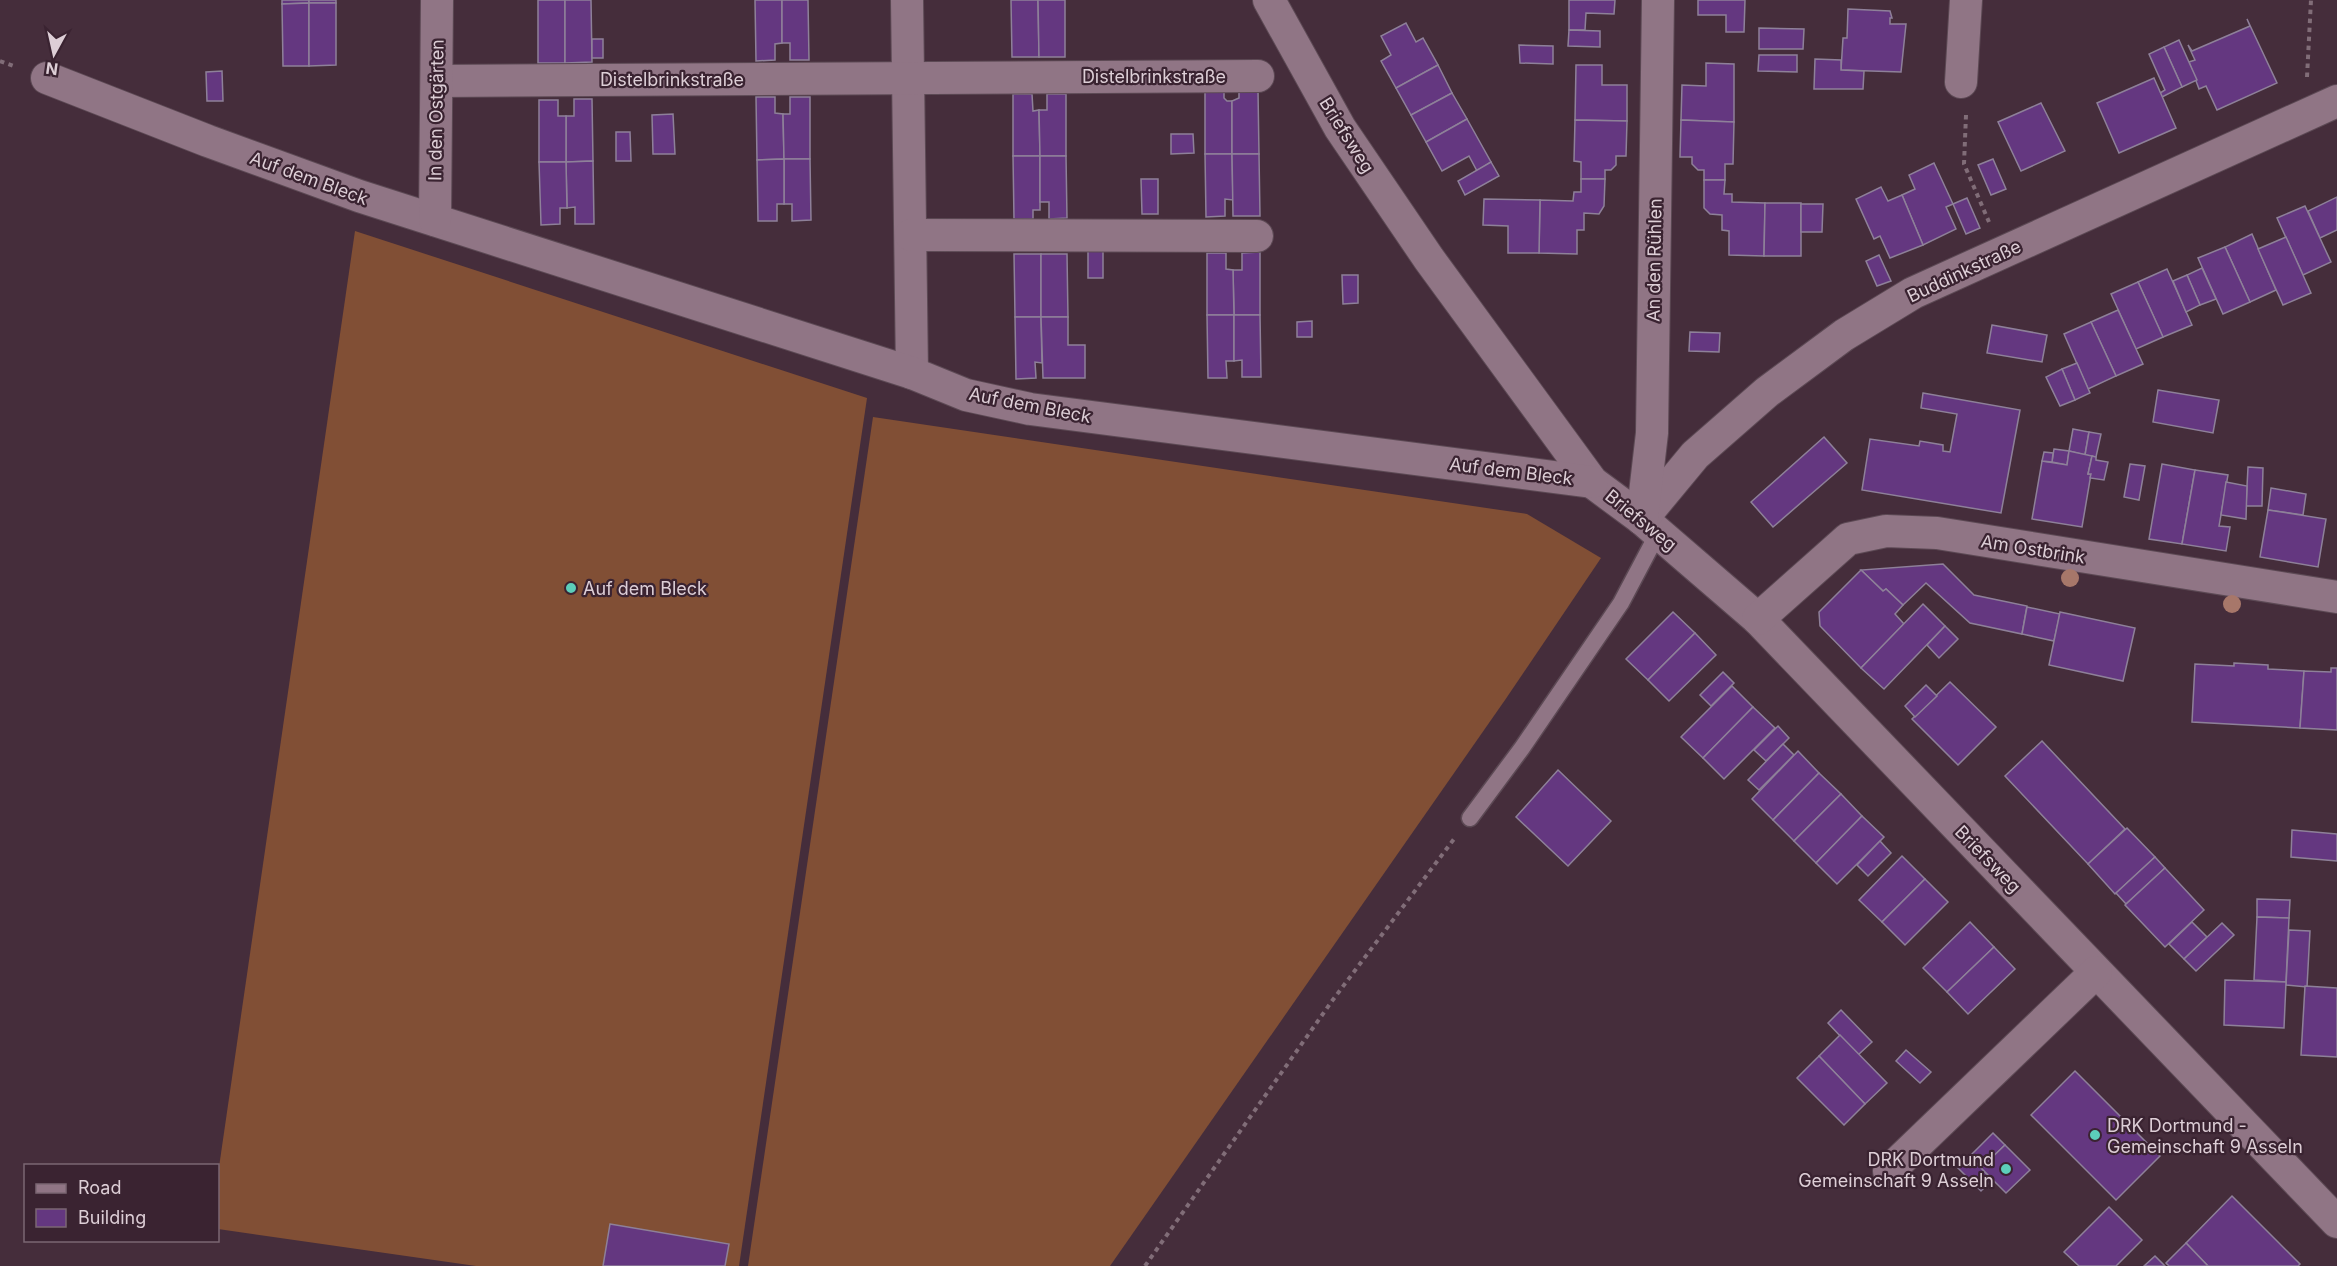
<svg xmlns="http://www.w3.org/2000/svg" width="2337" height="1266" font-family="Inter,sans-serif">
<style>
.grass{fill:#814f35}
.building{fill:#643780;stroke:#8e8099;stroke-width:1.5}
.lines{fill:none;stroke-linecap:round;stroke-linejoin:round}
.lane-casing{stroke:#5c4954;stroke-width:19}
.street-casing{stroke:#5c4954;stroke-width:34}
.path{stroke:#816d78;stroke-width:4;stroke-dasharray:4.5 4.5;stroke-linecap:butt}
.lane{stroke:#907585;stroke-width:16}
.street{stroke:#907585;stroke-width:32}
.tree{fill:#a7776a}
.poi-dot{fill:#5cceba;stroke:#3a2331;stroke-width:2}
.labels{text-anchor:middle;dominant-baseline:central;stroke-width:4.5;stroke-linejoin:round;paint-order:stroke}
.street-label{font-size:18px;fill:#ddced6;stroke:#3a2331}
.poi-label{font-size:18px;fill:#ddced6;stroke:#3a2331;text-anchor:start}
</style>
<rect width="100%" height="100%" fill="#452d3b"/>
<g class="grass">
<path d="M355,231L867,398L739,1266H476L218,1229V1174Z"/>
<path d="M873,417L1527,514L1601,558L1505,700L1110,1266H748Z"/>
</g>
<g class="building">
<path d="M282,0H309V3L282,4Z"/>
<rect x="309" y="0" width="27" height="3"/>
<rect x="538" y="0" width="27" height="63"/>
<path d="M565,0H591L592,62L565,63Z"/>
<path d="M755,0H782V43L775,44V60L756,61Z"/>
<path d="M782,0H808L809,60H790V43H782Z"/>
<path d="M1011,0H1038L1039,57H1012Z"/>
<path d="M1038,0H1065V57H1039Z"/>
<path d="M1569,0H1615L1614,14L1586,13L1585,30H1569Z"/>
<path d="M1698,0H1745L1744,32H1726V15H1698Z"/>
<path d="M309,3V66H283L282,4Z"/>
<path d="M309,3H336V65L309,66Z"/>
<path d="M1848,9L1890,11L1892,18H1890V24H1906L1901,72L1841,70L1843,38H1847Z"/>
<path d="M2247,19L2277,83L2217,110L2206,86L2199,89L2189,62L2195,60L2188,45L2192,51L2250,26Z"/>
<path d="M1406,23L1416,42L1423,38L1438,65L1396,88L1381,61L1391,55L1381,36Z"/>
<path d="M1759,28L1804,29L1803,49H1759Z"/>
<path d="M1569,30L1600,31V47L1568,46Z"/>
<rect x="592" y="39" width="11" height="19"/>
<path d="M2179,40L2197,80L2182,87L2164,47Z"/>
<path d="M1519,45L1553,46V64L1520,63Z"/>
<path d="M2164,47L2182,87L2162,97L2160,93L2165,90L2149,54Z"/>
<path d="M1759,55H1797V72L1758,71Z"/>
<path d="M1815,59L1841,60V70L1864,71L1863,89H1814Z"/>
<path d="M1706,63L1734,64V122L1681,120L1682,85L1706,86Z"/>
<path d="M1438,65L1452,93L1411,115L1396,88Z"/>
<path d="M1576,65H1602V85H1627V121L1575,120Z"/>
<path d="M222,71L223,101H207L206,72Z"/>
<path d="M2154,78L2176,128L2119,153L2097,103Z"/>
<path d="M1224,91V98L1227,101H1232V154H1205V92Z"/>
<path d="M1258,91L1259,154H1232V101L1239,98V92Z"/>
<path d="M1452,93L1467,119L1426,142L1411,115Z"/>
<path d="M1013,94H1032L1033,111L1039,110L1040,156H1013Z"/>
<path d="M1047,94H1066V156H1040L1039,110H1047Z"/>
<path d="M756,97H775V113L783,114L784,159L757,160Z"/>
<path d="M790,97H810V159H784L783,114H790Z"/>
<path d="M574,99H592L593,161L566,162V116H574Z"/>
<path d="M539,100H558V116H566V162H539Z"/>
<path d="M2041,103L2065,151L2021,171L1998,122Z"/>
<path d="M673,114L675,154H653L652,115Z"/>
<path d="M1467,119L1491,162L1477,171L1469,156L1442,171L1426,142Z"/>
<path d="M1575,120L1627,121L1626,156H1616V165L1611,170H1605V179H1581V162L1574,161Z"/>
<path d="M1681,120L1734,122L1733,164H1725V180H1704V170H1698L1692,164V157H1680Z"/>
<path d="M616,132H630L631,161H616Z"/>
<path d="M1171,134H1193L1194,153L1171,154Z"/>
<path d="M1205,154H1232L1233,200L1225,199V216L1206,217Z"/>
<path d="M1232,154H1259L1260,216H1233Z"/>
<path d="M1013,156H1040V210H1033V219H1014Z"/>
<path d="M1040,156H1066L1067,218L1049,219V202H1040Z"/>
<path d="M784,159H810L811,220L792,221V204H784Z"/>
<path d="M784,159V204H777V221H758L757,160Z"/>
<path d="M1993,159L2006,189L1991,195L1978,165Z"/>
<path d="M593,161L594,224H575V207L567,208L566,162Z"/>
<path d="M539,162H566L567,208H560V224L541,225Z"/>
<path d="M1491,162L1499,176L1465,195L1458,181Z"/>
<path d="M1934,163L1953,204L1946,207L1956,229L1923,245L1902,195L1915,189L1909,175Z"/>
<path d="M1141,179H1158V214H1142Z"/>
<path d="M1581,179H1605L1604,206L1599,214L1584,213V230H1577V254L1539,253L1540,200L1573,201L1574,192H1581Z"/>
<path d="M1704,180H1725L1724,194H1732V202L1765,203L1764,256L1729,255V231L1722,230V215L1710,214L1704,208Z"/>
<path d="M1881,187L1888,201L1902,195L1923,245L1890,258L1880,236L1874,239L1856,199Z"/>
<path d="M2337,197V230L2320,238L2308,211Z"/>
<path d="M1967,198L1980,228L1966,234L1953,204Z"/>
<path d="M1484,199L1540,200L1539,253H1508V226L1483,225Z"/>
<path d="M1765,203H1801V256H1764Z"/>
<path d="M1801,204H1823L1822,232H1801Z"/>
<path d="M2305,206L2331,262L2303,275L2277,218Z"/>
<path d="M2252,234L2276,290L2250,302L2225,247Z"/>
<path d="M2286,237L2311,293L2283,305L2258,249Z"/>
<path d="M2225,247L2250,302L2223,314L2198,258Z"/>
<rect x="1088" y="251" width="15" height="27"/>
<path d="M1260,252V315H1234L1233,270H1242V253Z"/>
<path d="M1207,253H1226V269L1233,270L1234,315H1207Z"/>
<path d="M1014,254H1041V317H1015Z"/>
<path d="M1041,254H1067L1068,317H1041Z"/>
<path d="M1879,255L1891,281L1877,286L1866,261Z"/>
<path d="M2202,268L2216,299L2200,305L2187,275Z"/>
<path d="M2167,269L2192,325L2163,337L2138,282Z"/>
<path d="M1342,275H1358V303L1343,304Z"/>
<path d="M2187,275L2200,305L2186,312L2173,281Z"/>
<path d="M2138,282L2163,337L2136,349L2111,294Z"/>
<path d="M2118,310L2143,364L2116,376L2091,322Z"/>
<path d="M1207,315H1234V361H1226L1227,378H1208Z"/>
<path d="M1234,315H1260L1261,377H1242V360L1234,361Z"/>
<path d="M1015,317H1041L1042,363L1035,362L1036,378L1016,379Z"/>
<path d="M1041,317H1068V345H1085V378H1043Z"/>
<path d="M1312,321V337H1297V322Z"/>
<path d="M2091,322L2116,376L2088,389L2064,334Z"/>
<path d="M1992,325L2047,335L2042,362L1987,353Z"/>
<path d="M1690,332L1720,333L1719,352L1689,351Z"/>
<path d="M2077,363L2090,393L2075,400L2062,369Z"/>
<path d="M2062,369L2075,400L2060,406L2046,377Z"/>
<path d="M2158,390L2219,400L2213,433L2153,422Z"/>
<path d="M1923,393L2020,410L2001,513L1862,490L1870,439L1919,446L1920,441L1943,445V451L1950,452L1957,414L1921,408Z"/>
<path d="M2073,429L2089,432L2085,455L2069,451Z"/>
<path d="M2089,432L2101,434L2096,457L2085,455Z"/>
<path d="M1824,437L1847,463L1773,527L1751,502Z"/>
<path d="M2054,449L2069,451L2067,465L2052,462Z"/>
<path d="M2069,451L2092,456L2088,474H2091L2082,527L2032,519L2042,461L2067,465Z"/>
<path d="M2044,452L2053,453L2052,462L2042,461Z"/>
<path d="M2092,456L2096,457V460L2108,462L2104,480L2090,478L2091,474H2088Z"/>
<path d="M2130,464L2145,466L2139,500L2124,497Z"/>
<path d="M2162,464L2195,470L2182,544L2149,539Z"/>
<path d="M2248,467L2263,468L2262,506H2246Z"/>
<path d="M2195,470L2228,475L2219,526L2230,527L2226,551L2182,544Z"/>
<path d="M2226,482L2247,486L2246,519L2221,515Z"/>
<path d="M2271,488L2306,494L2303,515L2268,510Z"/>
<path d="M2268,510L2326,519L2318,567L2260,557Z"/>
<path d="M1943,564L1974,595L2027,606L2022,634L1970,623L1926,583L1903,605L1886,589L1883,591L1861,570Z"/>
<path d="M1861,570L1883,591L1886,589L1903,605L1895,614L1904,624L1861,668L1820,626L1819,612Z"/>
<path d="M1923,604L1945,626L1884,689L1861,668Z"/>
<path d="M2027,607L2060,614L2054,641L2022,634Z"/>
<path d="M1673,612L1695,633L1648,680L1626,659Z"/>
<path d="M2060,612L2135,628L2123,681L2049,665Z"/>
<path d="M1945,626L1958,639L1939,658L1927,645Z"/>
<path d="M1695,633L1716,655L1669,701L1648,680Z"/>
<path d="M2234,663L2268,665V669L2304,671L2300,728L2192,722L2195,664L2234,666Z"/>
<path d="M2331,668H2337V730L2300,728L2304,671L2331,672Z"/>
<path d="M1723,672L1734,683L1711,706L1700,695Z"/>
<path d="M1950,682L1996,727L1958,765L1912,719Z"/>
<path d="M1926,685L1937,696L1915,717L1905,706Z"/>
<path d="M1732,686L1753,707L1703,758L1681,737Z"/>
<path d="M1753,707L1775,728L1724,779L1703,758Z"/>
<path d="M1778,726L1789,738L1766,761L1754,750Z"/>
<path d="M2042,741L2125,829L2088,864L2005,776Z"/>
<path d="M1783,744L1794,755L1759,790L1748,780Z"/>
<path d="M1798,751L1819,773L1773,820L1752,799Z"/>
<path d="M1558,770L1611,821L1568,866L1516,817Z"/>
<path d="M1819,773L1841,794L1794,841L1773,820Z"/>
<path d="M1841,794L1862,816L1816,863L1794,841Z"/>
<path d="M1862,816L1884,837L1837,884L1816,863Z"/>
<path d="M2127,828L2155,857L2115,894L2088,864Z"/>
<path d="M2292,830L2337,834V861L2291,857Z"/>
<path d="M1880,841L1891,853L1868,876L1857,865Z"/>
<path d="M1902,856L1925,879L1882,922L1859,900Z"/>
<path d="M2155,857L2165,868L2126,904L2116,893Z"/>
<path d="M2165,868L2204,910L2165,947L2125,905Z"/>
<path d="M1925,879L1948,902L1905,945L1882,922Z"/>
<path d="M2257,899L2290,900L2289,918L2257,917Z"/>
<path d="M2257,917L2289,918L2286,982L2254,980Z"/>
<path d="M1970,922L1994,947L1947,992L1923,968Z"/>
<path d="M2192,922L2207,937L2184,959L2169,944Z"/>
<path d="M2222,923L2234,935L2196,971L2184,959Z"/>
<path d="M2289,930L2310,931L2307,987L2286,985Z"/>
<path d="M1994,947L2015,969L1968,1014L1947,992Z"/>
<path d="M2225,980L2286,982L2284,1028L2224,1025Z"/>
<path d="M2305,986L2337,988V1057L2301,1055Z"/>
<path d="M1841,1010L1872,1042L1858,1055L1828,1023Z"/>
<path d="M1840,1035L1887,1083L1865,1104L1819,1056Z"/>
<path d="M1906,1050L1931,1072L1920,1083L1896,1061Z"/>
<path d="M1819,1056L1865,1104L1844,1125L1797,1078Z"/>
<path d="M2075,1071L2160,1156L2116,1200L2031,1115Z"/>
<path d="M1993,1133L2005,1145L1981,1168L1970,1156Z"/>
<path d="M2005,1145L2030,1170L2006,1193L1981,1168Z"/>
<path d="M1970,1156L1992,1180L1981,1191L1958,1168Z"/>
<path d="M2232,1196L2300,1264L2298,1266H2208L2186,1243Z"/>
<path d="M2109,1207L2142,1240L2116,1266H2079L2064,1252Z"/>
<path d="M610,1224L729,1244L725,1266H603Z"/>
<path d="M2186,1243L2208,1266H2169L2166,1263Z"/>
<path d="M2155,1256L2165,1266H2144Z"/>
</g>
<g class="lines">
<g class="lane-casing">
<path id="lane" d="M1470,818L1522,748L1621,603L1658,533"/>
</g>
<g class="street-casing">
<g id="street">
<path d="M907,0L912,373"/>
<path d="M1269,0L1340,128L1429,259L1592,482L1642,519L1758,619L2337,1222"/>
<path d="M47,78L208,141L359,196L912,373L966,395L1030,409L1592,482"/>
<path d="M437,81L1258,76"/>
<path d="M1961,82L1966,0"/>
<path d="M435,220L437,0"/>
<path d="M911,235L1257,236"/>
<path d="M1642,519L1695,455L1767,392L1844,335L1913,293L2337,101"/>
<path d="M1642,519L1652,433L1658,0"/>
<path d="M1758,619L1848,539L1886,531L1937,533L2337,597"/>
<path d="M1889,1171L2096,972"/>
</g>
</g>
<g class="path">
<path d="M0,61L16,67"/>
<path d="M2307,77L2311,0"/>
<path d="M1966,115L1964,164L1989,222"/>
<path d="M1145,1266L1332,1001L1454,839"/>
</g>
<use href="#lane" class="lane"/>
<use href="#street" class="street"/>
</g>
<g class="tree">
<circle cx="2070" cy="578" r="9"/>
<circle cx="2232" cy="604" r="9"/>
</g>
<g class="poi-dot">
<circle cx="571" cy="588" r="6"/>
<circle cx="2095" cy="1135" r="6"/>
<circle cx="2006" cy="1169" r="6"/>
</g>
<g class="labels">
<g class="street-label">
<text x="1154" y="76">Distelbrinkstraße</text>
<text x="672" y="79">Distelbrinkstraße</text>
<text transform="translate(436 110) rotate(-89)">In den Ostgärten</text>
<text transform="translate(1347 135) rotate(58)">Briefsweg</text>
<text transform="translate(309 178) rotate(20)">Auf dem Bleck</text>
<text transform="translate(1654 260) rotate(-89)">An den Rühlen</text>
<text transform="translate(1964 271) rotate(-25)">Buddinkstraße</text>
<text transform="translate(1030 405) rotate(11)">Auf dem Bleck</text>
<text transform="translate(1511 471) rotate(7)">Auf dem Bleck</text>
<text transform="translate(1641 520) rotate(39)">Briefsweg</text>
<text transform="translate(2033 549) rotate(9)">Am Ostbrink</text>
<text transform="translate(1988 859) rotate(46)">Briefsweg</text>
</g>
<g class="poi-label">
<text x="583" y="588">Auf dem Bleck</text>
<text x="2107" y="1125">DRK Dortmund -<tspan x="2107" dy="21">Gemeinschaft 9 Asseln</tspan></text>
<text x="1994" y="1159" text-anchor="end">DRK Dortmund<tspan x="1994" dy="21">Gemeinschaft 9 Asseln</tspan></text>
</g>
</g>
<rect x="24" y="1164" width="195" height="78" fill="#3a2331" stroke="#7b6773" stroke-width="1.5"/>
<rect x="36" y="1184" width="30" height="9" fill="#907585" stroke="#7b6773" stroke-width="1.5"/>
<text x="78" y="1194" font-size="18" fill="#ddced6">Road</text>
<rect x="36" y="1209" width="30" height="18" fill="#643780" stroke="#7b6773" stroke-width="1.5"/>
<text x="78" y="1224" font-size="18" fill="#ddced6">Building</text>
<g transform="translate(54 54) rotate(188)" stroke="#3a2331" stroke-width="4.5" paint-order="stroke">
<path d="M0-4.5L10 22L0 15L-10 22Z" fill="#ddced6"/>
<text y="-9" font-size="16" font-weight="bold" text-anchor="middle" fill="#ddced6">N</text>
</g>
</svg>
